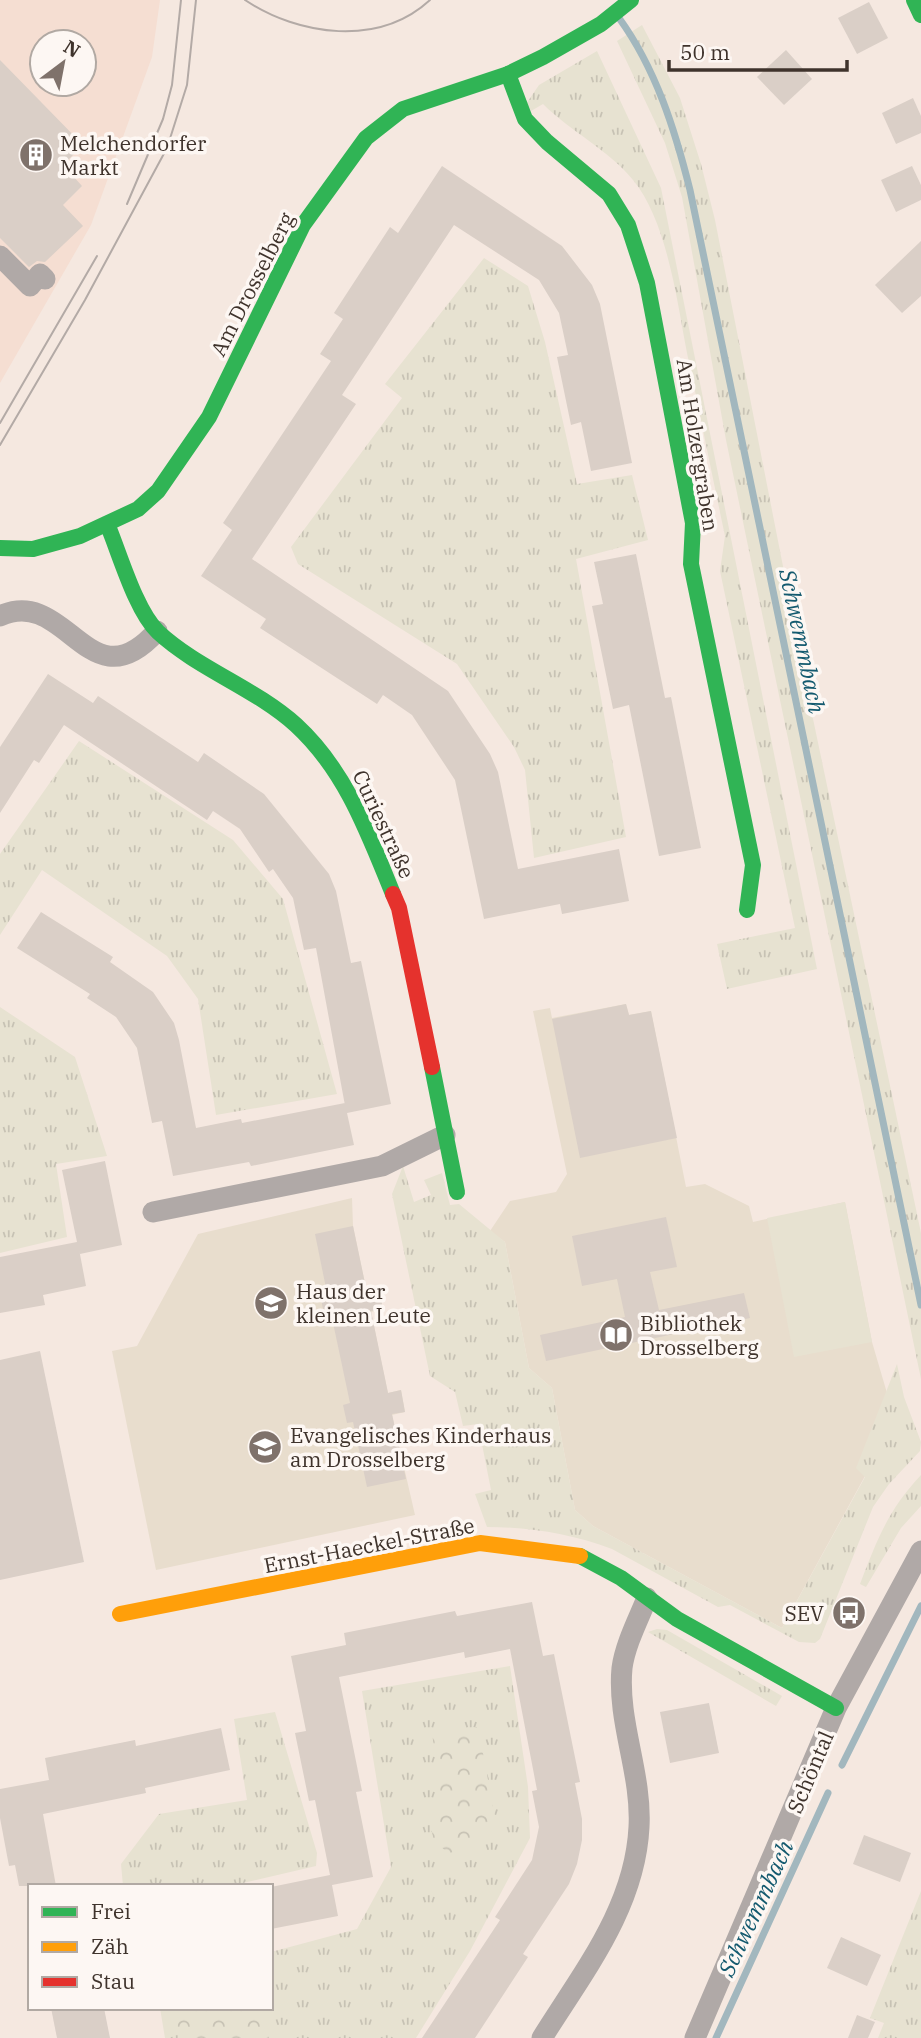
<svg xmlns="http://www.w3.org/2000/svg" width="921" height="2038" font-family="'IBM Plex Serif',serif">
<style>
.built{fill:#f5ded2;fill-rule:evenodd}
.education{fill:#e8ddcd}
.grass{fill:url(#grass-tufts)}
.forest{fill:url(#forest-crowns)}
.garden{fill:#e7e2d1}
.lines{fill:none;stroke-linecap:round;stroke-linejoin:round}
.stream{stroke:#a2b7be;stroke-width:7}
.building{fill:#dacfc7}
.street{stroke:#b0a9a7;stroke-width:21}
.fast{stroke:#30b455;stroke-width:16}
.slow{stroke:#ff9f0a;stroke-width:16}
.jam{stroke:#e5322d;stroke-width:16}
.tram{stroke:#b3aaa6;stroke-width:2}
.labels{text-anchor:middle;dominant-baseline:central;stroke-width:7;stroke-linejoin:round;paint-order:stroke}
.poi-label{font-size:21px;fill:#3f332c;stroke:#fdf7f3;text-anchor:start}
.street-label{font-size:21px;fill:#3f332c;stroke:#fdf7f3}
.water-label{font-size:23px;font-style:italic;fill:#145a6f;stroke:#fdf7f3}
</style>
<defs>
<pattern id="grass-tufts" width="24" height="20" patternUnits="userSpaceOnUse" patternTransform="scale(1.75)"><rect width="24" height="20" fill="#e7e2d1"/><path d="M3 7l-1-3M5 7V3M7 7l1-3M15 17l-1-3M17 17v-4M19 17l1-3" fill="none" stroke="#c7c2b4"/></pattern>
<pattern id="forest-crowns" width="20" height="18" patternUnits="userSpaceOnUse" patternTransform="scale(1.75)"><rect width="20" height="18" fill="#e7e2d1"/><path d="M2 6a3 3 0 1 1 6 0M12 15a3 3 0 1 1 6 0" fill="none" stroke="#c7c2b4"/></pattern>
</defs>
<rect width="100%" height="100%" fill="#f5e8e0"/>
<path class="built" d="M0,0H160L152,57L91,225L0,383ZM42,42H84V84H42Z"/>
<g class="education">
<path d="M626,1004L629,1015L651,1011L686,1187L705,1184L749,1206L753,1222L845,1202L872,1342L887,1393L857,1468L865,1476L782,1628L593,1526L575,1510L552,1388L529,1368L505,1242L490,1231L510,1201L556,1192L567,1174L533,1011L550,1008L552,1018Z"/>
<path d="M352,1198L353,1226L366,1288L378,1286L383,1309L371,1312L388,1393L401,1390L405,1412L392,1415L415,1515L156,1570L112,1351L137,1346L198,1234Z"/>
</g>
<g class="grass">
<path d="M642,25L680,98L701,164L715,220L812,714L921,1233V1379L726,440L682,197L665,143L617,41Z"/>
<path d="M597,51L661,188L817,969L727,989L717,944L795,928L720,571L725,536C712,475 700,414 687,353C677,301 667,221 633,180C609,150 571,132 543,104L531,111L526,104L539,85Z"/>
<path d="M484,258L528,286L545,342L577,484L632,475L648,540L576,559L626,837L534,858L525,770L514,747L457,664L298,564L291,547L402,398L385,384Z"/>
<path d="M79,741L233,840L283,899L337,1094L216,1115L198,999L167,956L42,870L0,935V854Z"/>
<path d="M0,1007L75,1057L107,1156L56,1164L67,1237L0,1253Z"/>
<path d="M403,1166L414,1202L431,1195L424,1180L442,1173L450,1205L459,1204L505,1242L529,1368L552,1388L575,1510L593,1526L782,1628L865,1477L856,1468L897,1364L904,1397L921,1442L920,1451L889,1484L873,1507L820,1639L815,1643L799,1642L730,1605L718,1607L612,1549C572,1534 530,1527 487,1527L475,1494L491,1490L478,1424L463,1426L455,1392L430,1376L392,1194Z"/>
<path d="M921,1475V1506L901,1528L866,1587L860,1584C877,1540 888,1510 921,1475Z"/>
<path d="M657,1629L667,1630L782,1696L776,1706L648,1632Z"/>
<path d="M510,1666L528,1787L530,1838L470,1951L416,2038H165L160,2008H271V1952L357,1929L391,1867L362,1691Z"/>
<path d="M275,1712L317,1853L316,1866L230,1886H123L121,1864L159,1814L247,1800L234,1719Z"/>
<path d="M921,1891V2038H878L884,2023L870,2018Z"/>
</g>
<g class="forest">
<path d="M478,1727L496,1822L471,1848L449,1853L434,1842L429,1817L441,1798L432,1733Z"/>
<path d="M174,2008H261L269,2038H180Z"/>
</g>
<path class="garden" d="M845,1202L872,1342L794,1357L767,1218Z"/>
<g class="lines">
<g class="stream">
<path d="M619,18C656,69 675,130 690,190L921,1305"/>
<path d="M842,1765L921,1606"/>
<path d="M716,2038L828,1793"/>
</g>
</g>
<g class="building">
<path d="M869,2L888,38L857,54L838,18Z"/>
<path d="M786,50L812,79L784,105L757,77Z"/>
<path d="M0,60L83,145L63,165L82,186L63,205L83,226L45,262L37,261L29,267L0,238Z"/>
<path d="M913,98L921,116V133L896,144L882,113Z"/>
<path d="M442,166L562,246L592,285L600,304L632,463L591,471L581,422L571,425L557,357L568,355L559,313L539,280L454,225L342,395L356,404L252,559L448,691L490,754L498,772L518,869L619,849L629,901L562,914L560,904L484,919L455,780L412,715L383,695L377,704L260,628L266,619L201,576L232,530L223,523L331,361L320,354L343,319L334,313L390,227L398,233Z"/>
<path d="M912,166L921,185V200L896,212L881,180Z"/>
<path d="M921,241V296L902,313L875,285Z"/>
<path d="M636,554L665,698L671,697L701,848L659,856L629,705L613,709L592,606L603,604L594,562Z"/>
<path d="M48,674L93,703L98,696L198,762L204,753L264,794L329,874L336,891L351,963L361,961L391,1104L347,1113L354,1145L251,1166L249,1162L173,1176L162,1121L152,1123L137,1048L116,1017L87,998L90,994L17,948L41,912L113,957L110,962L153,992L174,1023L179,1040L196,1128L241,1119L242,1123L345,1103L346,1111L316,948L304,950L293,898L273,869L269,872L240,829L213,811L207,820L64,725L39,763L34,760L0,813V747Z"/>
<path d="M626,1004L629,1015L651,1011L677,1138L580,1158L552,1019Z"/>
<path d="M105,1161L122,1245L80,1254L79,1249L86,1286L43,1295L45,1305L0,1313V1257L77,1242L62,1170Z"/>
<path d="M666,1217L677,1267L650,1272L659,1310L744,1293L750,1318L546,1361L540,1335L625,1317L617,1279L582,1286L572,1236Z"/>
<path d="M353,1226L366,1288L378,1286L383,1309L371,1311L388,1393L401,1390L405,1412L392,1414L406,1479L367,1487L353,1422L347,1423L343,1405L350,1403L332,1318L325,1319L320,1294L327,1293L315,1234Z"/>
<path d="M40,1351L84,1562L0,1580V1360Z"/>
<path d="M532,1602L543,1656L554,1654L580,1782L575,1783L582,1819V1840L577,1864L569,1884L523,1954L528,1957L475,2038H422L500,1920L495,1917L532,1860L539,1827L532,1791L537,1790L510,1649L465,1658L464,1652L339,1677L362,1791L356,1792L373,1877L332,1885L338,1916L271,1929V1887L330,1875L315,1800L309,1801L295,1733L306,1731L291,1656L346,1645L344,1633L455,1611L457,1616Z"/>
<path d="M709,1703L719,1753L670,1763L660,1712Z"/>
<path d="M221,1728L230,1770L145,1788L146,1793L43,1814L56,1886H19L15,1865L9,1866L0,1818V1789L49,1780L45,1758L135,1740L136,1746Z"/>
<path d="M864,1835L911,1853L900,1882L853,1864Z"/>
<path d="M841,1937L881,1955L867,1986L827,1968Z"/>
<path d="M51,2008H104L110,2038H57Z"/>
<path d="M857,2015L875,2022L868,2038H848Z"/>
</g>
<g class="lines">
<g class="street">
<path d="M0,256L30,286L40,274L45,279"/>
<path d="M0,616C67,585 89,707 157,631"/>
<path d="M153,1212L382,1166L445,1135"/>
<path d="M542,2038C583,1972 635,1908 639,1827C642,1773 617,1722 622,1668C625,1645 638,1620 647,1598"/>
<path d="M695,2038L836,1708L921,1551"/>
</g>
<g class="fast">
<path d="M914,0L921,15"/>
<path d="M508,74L525,119L547,142L609,194L628,225L647,283L693,523L691,564L753,865L747,910"/>
<path d="M108,526C120,555 136,611 158,632C198,669 255,688 296,725C346,771 368,833 393,894"/>
<path d="M0,548L33,549L80,536L138,509L158,491L209,417L303,225L366,138L403,109L508,74L543,57L601,24L631,0"/>
<path d="M432,1067L457,1192"/>
<path d="M580,1556L621,1578L677,1619L836,1708"/>
</g>
<path class="slow" d="M120,1614L480,1543L580,1556"/>
<path class="jam" d="M393,894L399,908L432,1067"/>
<g class="tram">
<path d="M245,0C299,36 379,47 430,0"/>
<path d="M127,204L163,119L172,85L181,0"/>
<path d="M0,423L97,256"/>
<path d="M0,445L85,300L167,148L187,85L196,0"/>
</g>
</g>
<defs>
<g id="building-disc" transform="scale(1.75)"><circle r="9.5" fill="#7f726b" stroke="#fdf7f3"/><path d="M-4-6H4V6H1V3H-1V6H-4ZM-2.5-4.3h1.7v1.8h-1.7ZM.8-4.3h1.7v1.8H.8ZM-2.5-1h1.7V.8h-1.7ZM.8-1h1.7V.8H.8Z" fill="#fff"/></g>
<g id="school-disc" transform="scale(1.75)"><circle r="9.5" fill="#7f726b" stroke="#fdf7f3"/><path d="M0-5L7-2L0 1L-7-2ZM-4 1L0 2.5L4 1V4Q0 6-4 4Z" fill="#fff"/></g>
<g id="library-disc" transform="scale(1.75)"><circle r="9.5" fill="#7f726b" stroke="#fdf7f3"/><path d="M-6-4Q-3-5.5-.7-3.5V5Q-3 3-6 4ZM6-4Q3-5.5 .7-3.5V5Q3 3 6 4Z" fill="#fff"/></g>
<g id="bus-disc" transform="scale(1.75)"><circle r="9.5" fill="#7f726b" stroke="#fdf7f3"/><path d="M-5-6H5V4H4V6H2V4H-2V6H-4V4H-5ZM-3.5-4V0h7V-4ZM-3.5 1.2v1.5H-2V1.2ZM2 1.2v1.5H3.5V1.2Z" fill="#fff"/></g>
</defs>
<g fill-rule="evenodd">
<use href="#building-disc" x="36" y="155"/>
<use href="#school-disc" x="271" y="1303"/>
<use href="#library-disc" x="616" y="1335"/>
<use href="#school-disc" x="265" y="1447"/>
<use href="#bus-disc" x="849" y="1613"/>
</g>
<g class="labels">
<g class="poi-label">
<text x="60" y="143">Melchendorfer<tspan x="60" dy="24">Markt</tspan></text>
<text x="296" y="1291">Haus der<tspan x="296" dy="24">kleinen Leute</tspan></text>
<text x="640" y="1323">Bibliothek<tspan x="640" dy="24">Drosselberg</tspan></text>
<text x="290" y="1435">Evangelisches Kinderhaus<tspan x="290" dy="24">am Drosselberg</tspan></text>
<text x="824" y="1613" text-anchor="end">SEV</text>
</g>
<g class="street-label">
<text transform="translate(252 284) rotate(-63)">Am Drosselberg</text>
<text transform="translate(698 445) rotate(81)">Am Holzergraben</text>
<text transform="translate(384 824) rotate(65)">Curiestraße</text>
<text transform="translate(369 1545) rotate(-11)">Ernst-Haeckel-Straße</text>
<text transform="translate(810 1772) rotate(-67)">Schöntal</text>
</g>
<g class="water-label">
<text transform="translate(803 641) rotate(78)">Schwemmbach</text>
<text transform="translate(755 1908) rotate(-65)">Schwemmbach</text>
</g>
</g>
<rect x="28" y="1884" width="245" height="126" fill="#fdf7f3" stroke="#b1a9a3" stroke-width="2"/>
<rect x="42" y="1907" width="35" height="10" fill="#30b455" stroke="#b1a9a3" stroke-width="2"/>
<text x="91" y="1919" font-size="21" fill="#3f332c">Frei</text>
<rect x="42" y="1942" width="35" height="10" fill="#ff9f0a" stroke="#b1a9a3" stroke-width="2"/>
<text x="91" y="1954" font-size="21" fill="#3f332c">Zäh</text>
<rect x="42" y="1977" width="35" height="10" fill="#e5322d" stroke="#b1a9a3" stroke-width="2"/>
<text x="91" y="1989" font-size="21" fill="#3f332c">Stau</text>
<g transform="translate(63 63) rotate(32)"><circle r="33" fill="#fdf7f3" stroke="#b1a9a3" stroke-width="2"/>
<path d="M0-5L12 26L0 18L-12 26Z" fill="#7f726b"/>
<text y="-10" font-size="19" font-weight="bold" text-anchor="middle" fill="#3f332c">N</text>
</g>
<path d="M669 60v10h178v-10" fill="none" stroke="#3f332c" stroke-width="3.5"/>
<text x="680" y="60" font-size="21" fill="#3f332c" stroke="#fdf7f3" stroke-width="5" paint-order="stroke">50 m</text>
</svg>
